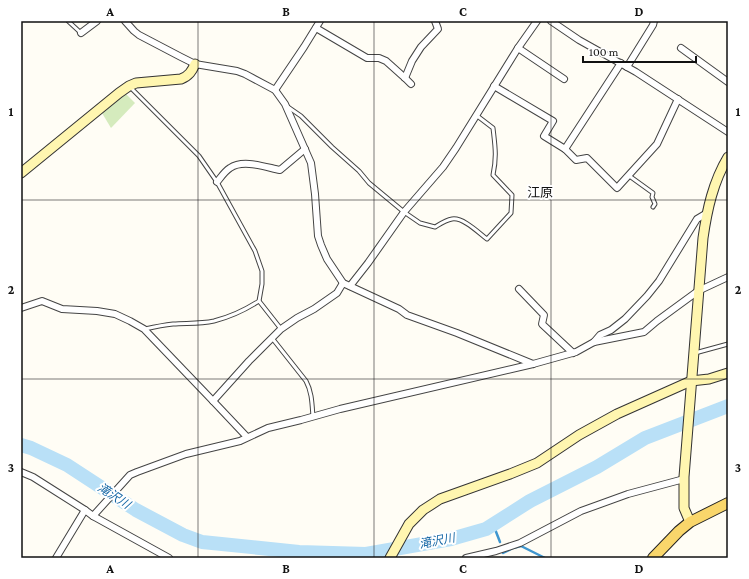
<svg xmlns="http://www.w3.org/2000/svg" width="749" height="579" font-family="'Crimson Pro','Noto Sans JP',serif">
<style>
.green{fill:#d5ebbd}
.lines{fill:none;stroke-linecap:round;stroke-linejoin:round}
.stream{stroke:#3f96cf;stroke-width:2.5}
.river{stroke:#b9e0f7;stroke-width:14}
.lane-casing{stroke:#444;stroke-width:5}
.street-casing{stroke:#444;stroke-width:8}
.secondary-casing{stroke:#333;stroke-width:11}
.primary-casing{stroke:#222;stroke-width:12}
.lane{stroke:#fff;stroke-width:3}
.street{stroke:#fff;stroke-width:6}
.secondary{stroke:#fff6b0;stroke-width:9}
.primary{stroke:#f9d66b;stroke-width:10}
.grid{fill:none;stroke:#111;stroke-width:1;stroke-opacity:0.55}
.labels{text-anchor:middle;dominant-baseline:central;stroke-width:4;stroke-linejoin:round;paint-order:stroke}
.water-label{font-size:12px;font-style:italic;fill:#1768a6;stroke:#fff}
.quarter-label{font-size:13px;fill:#111;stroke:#fff}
.neatline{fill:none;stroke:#111;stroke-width:1.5}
.grid-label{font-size:13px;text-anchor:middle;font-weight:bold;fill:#111}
</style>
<rect width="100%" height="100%" fill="#fffdf5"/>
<path class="green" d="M126,94L135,103L111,128L102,113Z"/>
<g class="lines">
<g class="stream">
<path d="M493,524L500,542"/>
<path d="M503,553L513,548L521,546L545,558"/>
</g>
<path class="river" d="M21,445L31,448L67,465L136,510L183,535L202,542L299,552L366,554L451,539L486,529L530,501L597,467L645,438L728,406"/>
<g class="lane-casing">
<g id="lane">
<path d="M68,21L81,33"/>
<path d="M130,87L199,156L217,182L255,251L262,271V284L259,301C245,310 230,317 214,321C200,324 187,323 173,324C164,325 154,327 145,329"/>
<path d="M288,107L301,116L332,147L359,171L369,183L404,212L420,223L435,227C440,224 446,220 452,219C463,217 479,233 487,239L511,213L512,195L493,175C497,156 495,146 493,128L476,115"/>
<path d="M628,175L653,193L652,197L655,204L653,207"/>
<path d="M259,301L281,329"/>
<path d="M272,338L306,381C312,392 312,404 313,417"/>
<path d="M695,353L728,344"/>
</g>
</g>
<g class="street-casing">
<g id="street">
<path d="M125,21L134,31L139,35L181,57L195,64L237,71L245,74L275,90L285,104L311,163L315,194L318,236L321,245L327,259L343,283L399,309L407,315L457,333L533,364"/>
<path d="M551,21L579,40L636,72L728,132"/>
<path d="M316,28L367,58H379L386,61L405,78L411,84"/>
<path d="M81,33L97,21"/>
<path d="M518,48L564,79"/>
<path d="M681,48L728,82"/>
<path d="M621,63L565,149L576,160L587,158L617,188L657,144L678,99"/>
<path d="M627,67L653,25L654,21"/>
<path d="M405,78L412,61L421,47L438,29L435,21"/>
<path d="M494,86L553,121L544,136L565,149"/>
<path d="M275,90L304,47L320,21"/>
<path d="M217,182C221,177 225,171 230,168C243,159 265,167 280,170L305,149"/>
<path d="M350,286L368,263L404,212L443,167L456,148L518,48L537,21"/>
<path d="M519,289L544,315L542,324L573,353"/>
<path d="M21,308L42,301L62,309L97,311L115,314L130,321L144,329L213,401L247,437"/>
<path d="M594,342L600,335L611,330L625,319L647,296L659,281L697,219L707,213"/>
<path d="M213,401L249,361L281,329L297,318L314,309L337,293L343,283"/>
<path d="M21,472L33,477L85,510L93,516L169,558"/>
<path d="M93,516L130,475L137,472L186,454L240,441L268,428L301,420L340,409L533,364L576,352L594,342L644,332L657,321L698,291L728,277"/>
<path d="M56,558L85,510"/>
<path d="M466,558L496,551L520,543L581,511L628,494L684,479"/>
</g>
</g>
<g class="secondary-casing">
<g id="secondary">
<path d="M21,173L119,93L129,86L136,83L181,79C189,76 192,71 195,64"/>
<path d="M690,522L684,508V477L703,238C707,210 713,182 728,157"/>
<path d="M390,558L409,524L423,510L440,499L510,474L537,463L579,435L617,414L691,381L709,379L728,373"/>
</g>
</g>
<g class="primary-casing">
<path id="primary" d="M653,558L679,531L690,522L728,503"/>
</g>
<use href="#lane" class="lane"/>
<use href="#street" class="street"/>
<use href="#secondary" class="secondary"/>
<use href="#primary" class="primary"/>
</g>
<path class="grid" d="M198,21V558M374,21V558M551,21V558M21,200H728M21,379H728"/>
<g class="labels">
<g class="water-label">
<text transform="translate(114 496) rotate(33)">滝沢川</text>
<text transform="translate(437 541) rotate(-11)">滝沢川</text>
</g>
<g class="quarter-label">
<text x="540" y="192">江原</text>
</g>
</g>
<rect width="749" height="579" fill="none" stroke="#ffffff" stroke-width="44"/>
<path d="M583 56v6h113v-6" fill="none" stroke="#111111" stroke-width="2"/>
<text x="589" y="56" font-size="12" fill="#111111" stroke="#ffffff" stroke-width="3" paint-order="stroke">100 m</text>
<rect x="22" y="22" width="705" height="535" class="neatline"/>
<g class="grid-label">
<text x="110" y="16">A</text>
<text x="286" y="16">B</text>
<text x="463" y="16">C</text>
<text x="639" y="16">D</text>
<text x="11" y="116">1</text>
<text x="738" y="116">1</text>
<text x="11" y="294">2</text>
<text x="738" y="294">2</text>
<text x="11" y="472">3</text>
<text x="738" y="472">3</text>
<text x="110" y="573">A</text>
<text x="286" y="573">B</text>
<text x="463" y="573">C</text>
<text x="639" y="573">D</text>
</g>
</svg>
